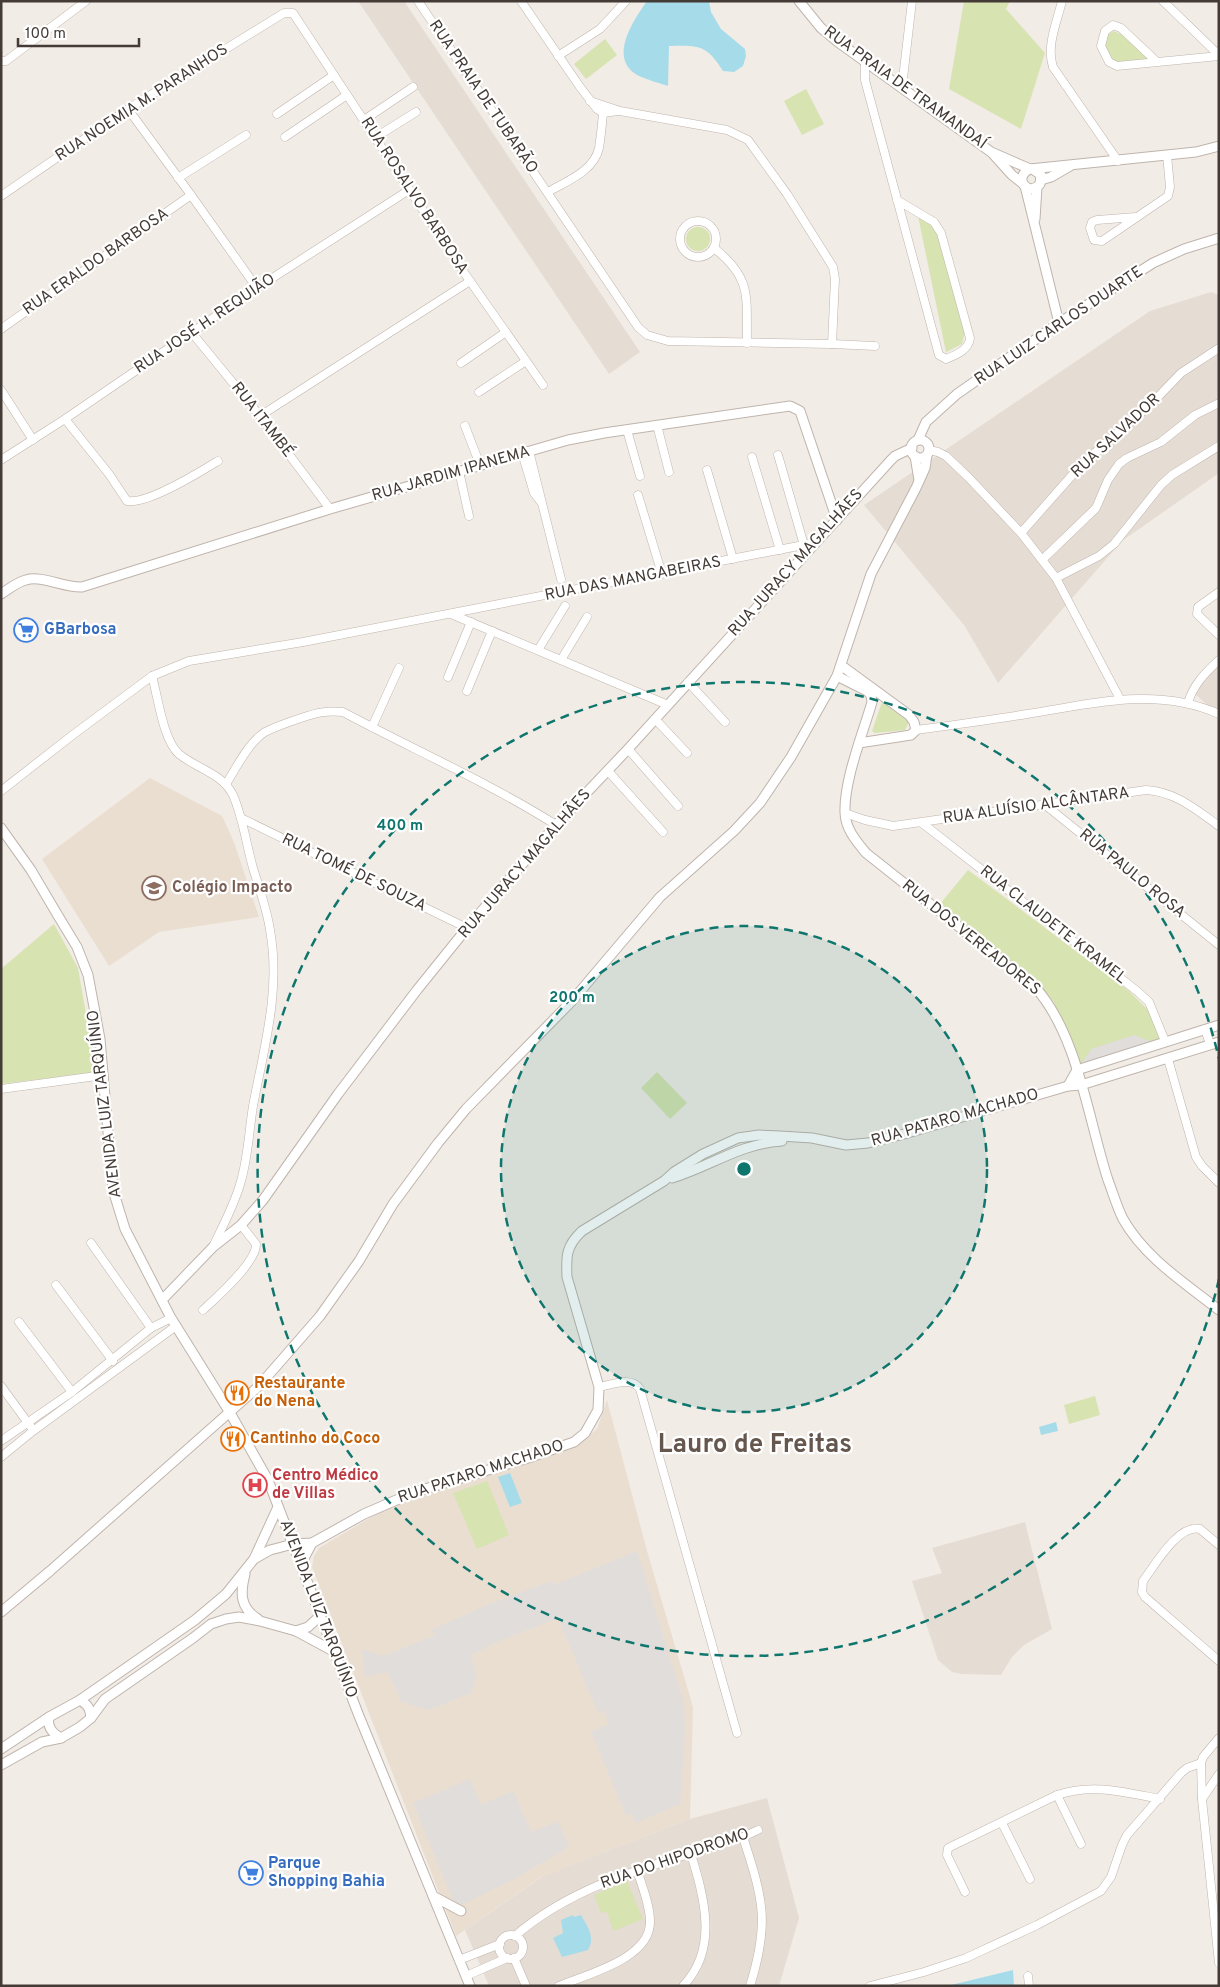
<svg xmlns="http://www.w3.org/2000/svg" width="1220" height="1987" font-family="Overpass,sans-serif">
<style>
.residential{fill:#e5dcd4}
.education{fill:#eaded1}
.green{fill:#d7e3b1}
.parking{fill:#e0dddb}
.water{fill:#a6dcea}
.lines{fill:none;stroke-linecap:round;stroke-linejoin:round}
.minor-casing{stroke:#bfb4ac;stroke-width:9}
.tertiary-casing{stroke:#bfb4ac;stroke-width:11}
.minor{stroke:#fff;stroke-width:8}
.tertiary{stroke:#fff;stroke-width:9}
.ring{fill:none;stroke:#0f766e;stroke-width:2.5;stroke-dasharray:9 6}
.labels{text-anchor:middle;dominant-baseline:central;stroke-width:4.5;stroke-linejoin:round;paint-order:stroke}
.street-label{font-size:16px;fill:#443b36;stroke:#fff}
.shop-label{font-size:16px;font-weight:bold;fill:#366cbe;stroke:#fff;text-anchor:start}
.education-label{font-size:16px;font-weight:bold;fill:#785e54;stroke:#fff;text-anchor:start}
.food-label{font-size:16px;font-weight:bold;fill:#c56008;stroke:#fff;text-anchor:start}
.health-label{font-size:16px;font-weight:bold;fill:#be3a42;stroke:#fff;text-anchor:start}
.town-label{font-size:26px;font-weight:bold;fill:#66574e;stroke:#fff}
.centre{fill:#0f766e;stroke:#fff;stroke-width:2.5}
.ring-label{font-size:15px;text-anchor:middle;font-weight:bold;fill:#0f766e;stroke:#fff;stroke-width:4.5;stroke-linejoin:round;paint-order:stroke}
</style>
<rect width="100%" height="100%" fill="#f2ece6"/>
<g class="residential">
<path d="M358,1H404L640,352L609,374Z"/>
<path d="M1211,292L1219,295V473L1122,541L998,683L964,625L864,505L1150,311Z"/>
<path d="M1219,661V716L1190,689Z"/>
<path d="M1025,1522L1052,1629L1024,1645L1012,1657L1001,1675L962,1674L952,1672L938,1660L912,1581L942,1573L932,1548Z"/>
<path d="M767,1798L799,1918L779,1986H489L465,1930L543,1876L690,1819Z"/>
</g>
<g class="education">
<path d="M150,778L222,816L234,842L259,917L159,932L109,966L42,859Z"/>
<path d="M607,1400L647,1551L693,1707L690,1819L541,1877L456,1936L312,1567L314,1556L319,1548L378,1513L411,1497L575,1447L597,1429Z"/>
</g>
<g class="green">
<path d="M964,1H1010L1006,9L1045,53L1021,129L949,89Z"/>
<path d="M1113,31L1121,34L1148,59L1122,64L1114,62L1104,43L1107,35Z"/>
<path d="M605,39L617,55L586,79L574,64Z"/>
<path d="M806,89L824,124L802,135L784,101Z"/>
<path d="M917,211L936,224L965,331L962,344L946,352Z"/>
<circle cx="698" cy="239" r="12"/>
<path d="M882,702L909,722L905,730L875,733L872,731Z"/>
<path d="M968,870L1129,991L1151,1013L1167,1040L1080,1066L1054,1002L1039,985L1008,963L940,904Z"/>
<path d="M54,924L78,968L96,1072L1,1084V969Z"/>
<path d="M657,1072L687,1103L670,1119L641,1088Z"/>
<path d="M1095,1396L1100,1415L1069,1424L1064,1405Z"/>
<path d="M487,1481L509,1535L477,1549L453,1493Z"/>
<path d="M627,1881L643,1919L613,1931L607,1912L601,1913L594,1895Z"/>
</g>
<g class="parking">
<path d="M1134,1035L1155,1043L1080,1066L1091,1049Z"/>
<path d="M637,1551L684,1704L685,1731L680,1804L635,1823L632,1814L626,1815L591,1732L609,1724L604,1710L598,1713L558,1618L499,1641L471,1655L476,1674L471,1693L428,1710L400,1701L398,1692L387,1672L365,1677L362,1649L382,1656L389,1654L435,1635L431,1630L490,1604L552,1581L554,1585Z"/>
<path d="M470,1779L481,1805L513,1791L531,1832L558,1822L569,1847L512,1880L459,1906L454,1903L413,1803Z"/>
</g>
<g class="water">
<path d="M647,1H709L711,12L721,29L745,49L746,56L743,66L734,72L723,71C707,45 699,45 669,46L668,86C659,83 648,80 639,76C607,59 633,21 647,1Z"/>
<path d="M1056,1422L1058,1431L1041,1435L1039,1427Z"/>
<path d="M510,1473L522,1503L510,1507L498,1477Z"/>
<path d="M573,1915L574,1917L581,1915C587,1926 596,1937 588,1950L562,1957L553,1938L563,1933L561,1920Z"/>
<path d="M1013,1970L1014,1986H947Z"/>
</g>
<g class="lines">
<g class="minor-casing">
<g id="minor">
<path d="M418,1L638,327L647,335L668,341L832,344L875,346"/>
<path d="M521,1L580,87L597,109L603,113L618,111"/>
<path d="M1062,1C1057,22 1046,46 1053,67L1118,161"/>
<path d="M1163,1L1219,55"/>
<path d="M558,56L600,29L626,1"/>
<path d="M1,61H6L86,1"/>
<path d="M865,61V80L869,95L939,355L946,359C956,355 969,350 970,338L941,233L934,222L897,200"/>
<path d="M1156,61L1121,28L1113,25L1105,31L1101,46L1109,62L1117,66L1219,56"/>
<path d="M902,87L912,1"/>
<path d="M590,101L620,111L727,130L748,140L787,194L833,267L835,279L832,344"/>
<path d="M128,109L191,195L257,288"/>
<path d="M277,114L334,75"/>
<path d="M364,120L413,87"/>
<path d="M285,137L347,95"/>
<path d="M376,137L416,112"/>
<path d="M178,178L246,135"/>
<path d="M548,192C567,181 594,171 599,148C601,136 602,124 603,113"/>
<path d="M1,196L128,109L284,13H293L463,271L543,385"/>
<path d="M1136,217L1097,220L1092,222L1090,228L1094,240L1102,241L1168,196L1170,187L1167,155"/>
<circle cx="698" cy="239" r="18"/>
<path d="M714,248C753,279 746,297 747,343"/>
<path d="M1,329L191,195"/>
<path d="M192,333L260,416L330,509"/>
<path d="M461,363L506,332"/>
<path d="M1,390L33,440"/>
<path d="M479,392L526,361"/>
<path d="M260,416L470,281"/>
<path d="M65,419L109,474L127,501C147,505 200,472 218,461"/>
<path d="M657,425L669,472"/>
<path d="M465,426L480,465"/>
<path d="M627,430L640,476"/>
<path d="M929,450L938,452L946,456L969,478L1021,533L1056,578L1120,699"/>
<path d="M529,451L561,579"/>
<path d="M522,453L534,493L541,502"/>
<path d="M778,455L804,545"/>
<path d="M752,457L780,550"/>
<path d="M1,460L65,419L257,288L409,190"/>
<path d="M707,470L733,559"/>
<path d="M459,471L469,516"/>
<path d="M638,495L662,574"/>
<path d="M1021,533L1082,464L1153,402L1181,373L1219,348"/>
<path d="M1042,560L1096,508L1108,480L1119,464L1127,458L1161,442L1195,415L1219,403"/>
<path d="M1056,578L1099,556L1114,544L1161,485L1172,475L1219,446"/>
<path d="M1219,592L1198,607L1197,614L1219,635"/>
<path d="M451,614L668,705"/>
<path d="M538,650L565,606"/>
<path d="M561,660L587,617"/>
<path d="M152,676C158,697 163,740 179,754C197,769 222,773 233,795C243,818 246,843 253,868C259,888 267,909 270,930C281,990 264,1048 253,1106C249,1131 248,1157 241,1181C235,1204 223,1225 213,1247"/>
<path d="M448,677L471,622"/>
<path d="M688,682L725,722"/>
<path d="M467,691L492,631"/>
<path d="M1188,703C1193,685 1205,673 1219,660"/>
<path d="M655,719L687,753"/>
<path d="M372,727L399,668"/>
<path d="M916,730C953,725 990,720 1027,714C1092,704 1156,686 1219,714"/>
<path d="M628,749L678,806"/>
<path d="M608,771L663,832"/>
<path d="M226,784C237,767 248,743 265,732C277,726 289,722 301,718C316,713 327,710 343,712C414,750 488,782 556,825"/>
<path d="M1,791L74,734L152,676L189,661L303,642L814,543"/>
<path d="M1044,804L1219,945"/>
<path d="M845,813L865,820L893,826L1146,790C1176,792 1195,809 1219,826"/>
<path d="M241,818L467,928"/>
<path d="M922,823L1137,991L1149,1002L1165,1041"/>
<path d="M1205,1029L1210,1044"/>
<path d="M1168,1059L1196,1157L1202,1166L1219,1183"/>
<path d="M1,1089L104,1075"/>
<path d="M91,1243L151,1328"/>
<path d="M56,1285L113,1361"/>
<path d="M203,1310C217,1297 257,1262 256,1244L241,1225"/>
<path d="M19,1322L72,1392"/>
<path d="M1,1386L31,1427"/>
<path d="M599,1387C612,1385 631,1376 640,1389L737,1733"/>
<path d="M1,1441L72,1392L151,1328L171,1318"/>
<path d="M1,1457L33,1431L176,1326"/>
<path d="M1219,1545L1200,1529C1178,1524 1155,1565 1143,1581L1142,1592L1145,1597L1219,1661"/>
<path d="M1219,1738L1203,1757L1201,1763L1202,1799L1219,1963"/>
<path d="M1057,1795L1081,1844"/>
<path d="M1202,1799L1219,1774"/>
<path d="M1002,1823L1030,1879"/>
<path d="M743,1837C763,1899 770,1922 750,1986"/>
<path d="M965,1892L947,1855L948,1848L1057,1795C1092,1783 1124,1792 1160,1799"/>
<circle cx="511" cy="1947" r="12"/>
<path d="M515,1936C579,1880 665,1863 743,1837L758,1830"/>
<path d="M514,1958L526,1986"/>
<path d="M459,1960L500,1944"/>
<path d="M466,1976L507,1958"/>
<path d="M1028,1976L1029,1986"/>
<path d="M559,1986C587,1974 650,1959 650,1922C650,1905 642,1886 637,1870"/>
<path d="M683,1986C719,1949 704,1897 691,1854"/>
<path d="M870,1986L924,1972L966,1958L1037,1925L1101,1891L1111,1877L1122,1845L1127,1835L1181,1773L1187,1768L1201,1763"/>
</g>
</g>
<g class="tertiary-casing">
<g id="tertiary">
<path d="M799,1L821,28L838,42L991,152L1030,169"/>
<path d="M993,154L1012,175L1022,183"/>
<path d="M1034,170L1041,175L1040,184C1028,198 1012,177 1030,169L1196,152L1219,146"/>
<path d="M1041,180L1051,177L1070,166"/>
<path d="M1025,186L1059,323"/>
<path d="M1035,219L1037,187"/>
<path d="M918,440L926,422L957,394L1059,323L1153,263L1184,249L1219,238"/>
<circle cx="920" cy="449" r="9"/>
<path d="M915,456L919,480"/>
<path d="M1,594C9,589 17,582 26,580C42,575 64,588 82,587L330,509L568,440L604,433L790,406L800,411L837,520"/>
<path d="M842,666L909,715L914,722L916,730L911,735L859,743"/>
<path d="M837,676L867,691L871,695L872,702C863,733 844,780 845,812C845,828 856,841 866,853L1035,987C1078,1035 1088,1119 1108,1180C1113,1193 1117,1207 1123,1219C1145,1258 1185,1283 1219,1310"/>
<path d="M1,828L31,870L57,914L77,947L88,975L100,1039L113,1190L125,1229L171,1318L229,1411L268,1480L359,1716L470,1986"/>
<path d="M1068,1086L1077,1070L1219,1025"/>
<path d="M672,1178C711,1166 739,1144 782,1141"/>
<path d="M162,1300L213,1247L241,1225L263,1200L338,1094L417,990L467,928L556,825L628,749L891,460L895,456L912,448"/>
<path d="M254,1559L270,1550L278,1548L293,1544L312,1543L364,1514L415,1492L528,1458L574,1442L585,1433L598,1410L599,1387L567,1277C566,1256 566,1246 582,1231L664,1181L674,1172L703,1154L738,1138L759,1135L780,1136L812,1138L846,1145L868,1143L904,1134L1068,1086L1081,1085L1219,1042"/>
<path d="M301,1564L312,1543"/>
<path d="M245,1574C240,1593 240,1608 258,1619"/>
<path d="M1,1612L50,1571L259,1386L320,1316L359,1261L393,1204L438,1143L466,1109L571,1002L660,897L734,831L760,803L791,757L837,676L871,574L916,488L925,468L927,455"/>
<path d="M296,1631L308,1627L320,1616"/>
<path d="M80,1700C88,1705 90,1708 91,1718"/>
<path d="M49,1717C47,1727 52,1733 61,1738"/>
<path d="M1,1749L49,1717L80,1700L195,1620L226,1594L254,1559L278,1507"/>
<path d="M1,1765L42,1742L61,1738L80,1727L91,1718L105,1699L193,1638L211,1624L226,1619L239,1617L260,1621L296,1631L333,1651"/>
<path d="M433,1896L461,1911"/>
</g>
</g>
<use href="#minor" class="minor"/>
<use href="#tertiary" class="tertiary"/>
</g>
<circle cx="744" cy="1169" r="243" fill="#0f766e" fill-opacity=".12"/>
<g class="ring">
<circle cx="744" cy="1169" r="243"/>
<path d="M1219 1279A487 487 0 1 1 1219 1059"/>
</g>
<defs>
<g id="supermarket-ring" transform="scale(1.25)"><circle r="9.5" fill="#fff" stroke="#3f7fe0" stroke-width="1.5"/><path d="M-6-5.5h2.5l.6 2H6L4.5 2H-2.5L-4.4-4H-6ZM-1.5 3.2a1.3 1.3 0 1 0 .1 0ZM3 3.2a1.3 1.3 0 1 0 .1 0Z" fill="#3f7fe0"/></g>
<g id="school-ring" transform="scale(1.25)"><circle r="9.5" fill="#fff" stroke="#8d6e63" stroke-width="1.5"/><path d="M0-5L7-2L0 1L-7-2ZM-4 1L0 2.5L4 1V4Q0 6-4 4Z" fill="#8d6e63"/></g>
<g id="restaurant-ring" transform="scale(1.25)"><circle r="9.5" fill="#fff" stroke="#e8710a" stroke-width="1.5"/><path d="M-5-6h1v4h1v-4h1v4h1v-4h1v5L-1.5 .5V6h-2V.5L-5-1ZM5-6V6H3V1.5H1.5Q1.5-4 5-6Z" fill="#e8710a"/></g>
<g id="hospital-ring" transform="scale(1.25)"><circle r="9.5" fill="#fff" stroke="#e0444e" stroke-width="1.5"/><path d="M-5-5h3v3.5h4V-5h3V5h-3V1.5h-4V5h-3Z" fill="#e0444e"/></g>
</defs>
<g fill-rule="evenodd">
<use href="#supermarket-ring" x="26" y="630"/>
<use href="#school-ring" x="154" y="888"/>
<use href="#restaurant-ring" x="237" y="1393"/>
<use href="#restaurant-ring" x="233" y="1439"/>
<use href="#hospital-ring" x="255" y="1485"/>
<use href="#supermarket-ring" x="251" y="1873"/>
</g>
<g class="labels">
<g class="street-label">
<text transform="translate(905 88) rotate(36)">RUA PRAIA DE TRAMANDAÍ</text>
<text transform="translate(483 97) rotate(56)">RUA PRAIA DE TUBARÃO</text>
<text transform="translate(142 103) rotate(-33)">RUA NOEMIA M. PARANHOS</text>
<text transform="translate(414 196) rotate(57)">RUA ROSALVO BARBOSA</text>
<text transform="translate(96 262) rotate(-35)">RUA ERALDO BARBOSA</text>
<text transform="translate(205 324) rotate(-34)">RUA JOSÉ H. REQUIÃO</text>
<text transform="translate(1059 326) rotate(-34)">RUA LUIZ CARLOS DUARTE</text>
<text transform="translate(262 420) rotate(52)">RUA ITAMBÉ</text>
<text transform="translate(1116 436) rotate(-43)">RUA SALVADOR</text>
<text transform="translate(451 474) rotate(-16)">RUA JARDIM IPANEMA</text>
<text transform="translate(796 563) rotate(-48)">RUA JURACY MAGALHÃES</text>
<text transform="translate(633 579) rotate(-11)">RUA DAS MANGABEIRAS</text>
<text transform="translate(1036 806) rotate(-8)">RUA ALUÍSIO ALCÂNTARA</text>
<text transform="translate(525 864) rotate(-49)">RUA JURACY MAGALHÃES</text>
<text transform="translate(354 873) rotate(26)">RUA TOMÉ DE SOUZA</text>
<text transform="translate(1132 874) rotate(39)">RUA PAULO ROSA</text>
<text transform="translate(1053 925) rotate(38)">RUA CLAUDETE KRAMEL</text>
<text transform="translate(971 938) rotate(39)">RUA DOS VEREADORES</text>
<text transform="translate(105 1104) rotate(-97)">AVENIDA LUIZ TARQUÍNIO</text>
<text transform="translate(955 1118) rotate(-16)">RUA PATARO MACHADO</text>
<text transform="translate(481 1472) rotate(-18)">RUA PATARO MACHADO</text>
<text transform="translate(318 1609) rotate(69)">AVENIDA LUIZ TARQUÍNIO</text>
<text transform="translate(675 1859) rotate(-19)">RUA DO HIPODROMO</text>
</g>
<g class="shop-label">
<text x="44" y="630">GBarbosa</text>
<text x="268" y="1864">Parque<tspan x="268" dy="18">Shopping Bahia</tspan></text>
</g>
<g class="education-label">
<text x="172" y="888">Colégio Impacto</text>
</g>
<g class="food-label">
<text x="254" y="1384">Restaurante<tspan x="254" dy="18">do Nena</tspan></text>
<text x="250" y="1439">Cantinho do Coco</text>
</g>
<g class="health-label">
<text x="272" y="1476">Centro Médico<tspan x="272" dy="18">de Villas</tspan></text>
</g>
<g class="town-label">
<text x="755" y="1445">Lauro de Freitas</text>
</g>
</g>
<circle cx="744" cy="1169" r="8" class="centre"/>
<g class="ring-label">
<text x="400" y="830">400 m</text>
<text x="572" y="1002">200 m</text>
</g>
<rect width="1220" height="1987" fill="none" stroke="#443b36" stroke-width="5"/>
<path d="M18 38v8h121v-8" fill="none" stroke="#443b36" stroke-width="2.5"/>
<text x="25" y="38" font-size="15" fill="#443b36" stroke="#ffffff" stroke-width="4" paint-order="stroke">100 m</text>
</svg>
